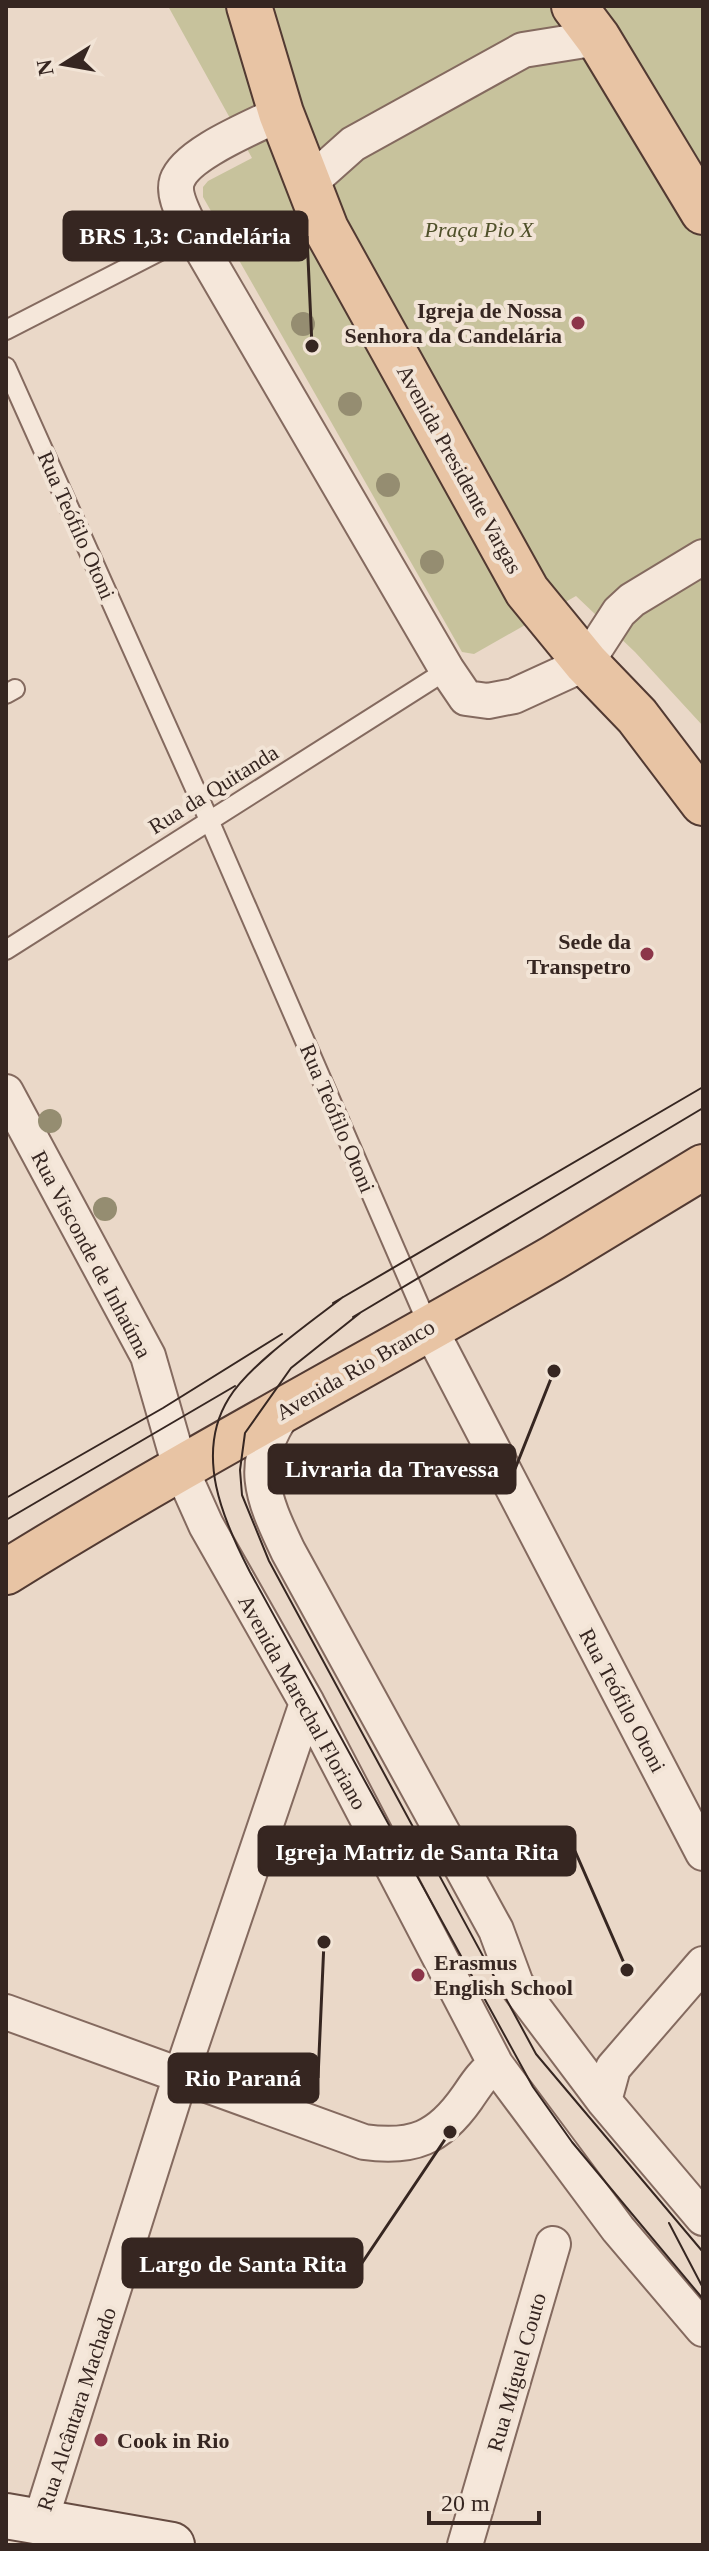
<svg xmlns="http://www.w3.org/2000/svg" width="709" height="2551" font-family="Georgia,serif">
  <rect width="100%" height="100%" fill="#ead8c8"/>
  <!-- green -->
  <path fill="#c7c29c" d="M168 6H700L703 11V726L635 652 576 596 474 654 462 652 203 197V187L208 181 252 158Z"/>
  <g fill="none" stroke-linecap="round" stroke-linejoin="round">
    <defs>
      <path id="lane" d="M6 330 193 234
        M6 367 209 820 429 1327
        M6 694 15 689
        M6 950 447 670"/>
      <path id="street" d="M281 113C256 126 186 153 177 181 172 197 187 219 193 234L447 670 466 698 488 701 514 696 586 663 619 612 632 600 703 557
        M307 185 353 144 523 50 598 38
        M6 1092 148 1356 180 1467 206 1525 307 1703 496 2065 618 2229 703 2329
        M429 1327 703 1853
        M286 1409C247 1463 262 1496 288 1551L496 1930 516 1984 604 2101 703 2218
        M6 2012 364 2142C413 2149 439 2138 467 2098 476 2085 483 2073 496 2065
        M604 2101 613 2068 703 1964
        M40 2522 181 2075 307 1703
        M465 2545 553 2244"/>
      <path id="secondary" d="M6 2516 172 2545"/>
      <path id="primary" d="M249 6 281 113 326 229 527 591 586 663 637 716 703 803
        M574 6 598 38 703 212
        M6 1572C185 1461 371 1363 553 1258 603 1228 653 1197 703 1167"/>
    </defs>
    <!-- lane casing -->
    <use href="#lane" stroke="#846a5f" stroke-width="22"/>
    <!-- street casing -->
    <use href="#street" stroke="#846a5f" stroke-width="38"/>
    <!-- secondary casing -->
    <use href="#secondary" stroke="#664c42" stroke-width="48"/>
    <!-- primary casing -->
    <use href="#primary" stroke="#523a32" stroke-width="48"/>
    <!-- lane -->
    <use href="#lane" stroke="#f5e7da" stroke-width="18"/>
    <!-- street -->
    <use href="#street" stroke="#f5e7da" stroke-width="34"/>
    <!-- secondary -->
    <use href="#secondary" stroke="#f5e7da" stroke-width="44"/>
    <!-- primary -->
    <use href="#primary" stroke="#e8c4a4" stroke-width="44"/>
    <!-- tram -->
    <path stroke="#362621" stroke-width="2" d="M343 1297C311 1322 250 1364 229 1398 194 1454 223 1520 250 1572L533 2087 572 2142 703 2299
      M333 1303 703 1087
      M360 1313 291 1368 245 1433 240 1470 242 1495 269 1561 536 2054 703 2252
      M353 1317 703 1108
      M6 1498 163 1408 282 1334
      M6 1520 235 1386
      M669 2223 702 2286"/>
  </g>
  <!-- trees -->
  <g fill="#958d71">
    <circle cx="303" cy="324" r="12"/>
    <circle cx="350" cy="404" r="12"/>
    <circle cx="388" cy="485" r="12"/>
    <circle cx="432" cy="562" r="12"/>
    <circle cx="50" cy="1121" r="12"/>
    <circle cx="105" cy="1209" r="12"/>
  </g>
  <!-- markers -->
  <g fill="#8c3549" stroke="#f2e4d6" stroke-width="3">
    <circle cx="578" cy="323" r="8"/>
    <circle cx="647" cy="954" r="8"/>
    <circle cx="418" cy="1975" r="8"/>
    <circle cx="101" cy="2440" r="8"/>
  </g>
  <g text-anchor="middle" stroke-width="8" stroke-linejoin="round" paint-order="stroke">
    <!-- park labels -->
    <g font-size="22" font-style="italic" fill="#4f5029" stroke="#f2e4d6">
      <text x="479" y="237">Praça Pio X</text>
    </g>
    <!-- poi labels -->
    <g font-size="22" font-weight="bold" fill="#362621" stroke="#f2e4d6" text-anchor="end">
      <text x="562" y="318">Igreja de Nossa<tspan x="562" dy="25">Senhora da Candelária</tspan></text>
      <text x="631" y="949">Sede da<tspan x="631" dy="25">Transpetro</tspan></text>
      <text x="434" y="1970" text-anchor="start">Erasmus<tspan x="434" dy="25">English School</tspan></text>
      <text x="117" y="2448" text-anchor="start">Cook in Rio</text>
    </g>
    <!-- street labels -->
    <g font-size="22" fill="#362621" stroke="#f2e4d6">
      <text transform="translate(460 469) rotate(61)" y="8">Avenida Presidente Vargas</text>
      <text transform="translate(77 525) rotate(66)" y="8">Rua Teófilo Otoni</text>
      <text transform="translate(213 789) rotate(-32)" y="8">Rua da Quitanda</text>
      <text transform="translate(338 1118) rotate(67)" y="8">Rua Teófilo Otoni</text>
      <text transform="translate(92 1254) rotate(62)" y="8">Rua Visconde de Inhaúma</text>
      <text transform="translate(355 1369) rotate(-30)" y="8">Avenida Rio Branco</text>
      <text transform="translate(623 1700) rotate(62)" y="8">Rua Teófilo Otoni</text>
      <text transform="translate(303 1702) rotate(61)" y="8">Avenida Marechal Floriano</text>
      <text transform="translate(516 2372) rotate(-74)" y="8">Rua Miguel Couto</text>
      <text transform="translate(76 2409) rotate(-72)" y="8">Rua Alcântara Machado</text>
    </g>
  </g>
  <!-- callouts -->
  <path fill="none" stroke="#362621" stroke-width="3" d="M312 346L307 236M554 1371L515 1469M627 1970L575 1851M324 1942L318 2078M450 2132L362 2263"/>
  <g fill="#362621" stroke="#f2e4d6" stroke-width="3">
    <circle cx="312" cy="346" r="8"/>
    <circle cx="554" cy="1371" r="8"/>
    <circle cx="627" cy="1970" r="8"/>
    <circle cx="324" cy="1942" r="8"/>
    <circle cx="450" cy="2132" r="8"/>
  </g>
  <g fill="#362621" stroke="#362621" stroke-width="3">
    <rect x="64" y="212" width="243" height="48" rx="8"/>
    <rect x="269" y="1445" width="246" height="48" rx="8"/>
    <rect x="259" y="1827" width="316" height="48" rx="8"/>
    <rect x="169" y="2054" width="149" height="48" rx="8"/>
    <rect x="123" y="2239" width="239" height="48" rx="8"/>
  </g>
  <g font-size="24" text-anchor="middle" font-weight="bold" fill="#fff">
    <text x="185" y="244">BRS 1,3: Candelária</text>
    <text x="392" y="1477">Livraria da Travessa</text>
    <text x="417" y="1860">Igreja Matriz de Santa Rita</text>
    <text x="243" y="2086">Rio Paraná</text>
    <text x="243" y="2272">Largo de Santa Rita</text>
  </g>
  <!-- border -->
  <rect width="709" height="2551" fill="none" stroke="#362621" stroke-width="16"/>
  <!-- north arrow -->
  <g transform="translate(64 64) rotate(259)" stroke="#f2e4d6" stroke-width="6" paint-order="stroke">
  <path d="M0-6L14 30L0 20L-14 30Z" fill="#362621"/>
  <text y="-12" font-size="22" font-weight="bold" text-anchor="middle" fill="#362621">N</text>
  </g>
  <!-- scale -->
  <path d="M429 2511v12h110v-12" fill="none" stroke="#362621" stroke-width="4"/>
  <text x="441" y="2511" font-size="24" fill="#362621" stroke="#f2e4d6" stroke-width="6" paint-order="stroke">20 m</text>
</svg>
